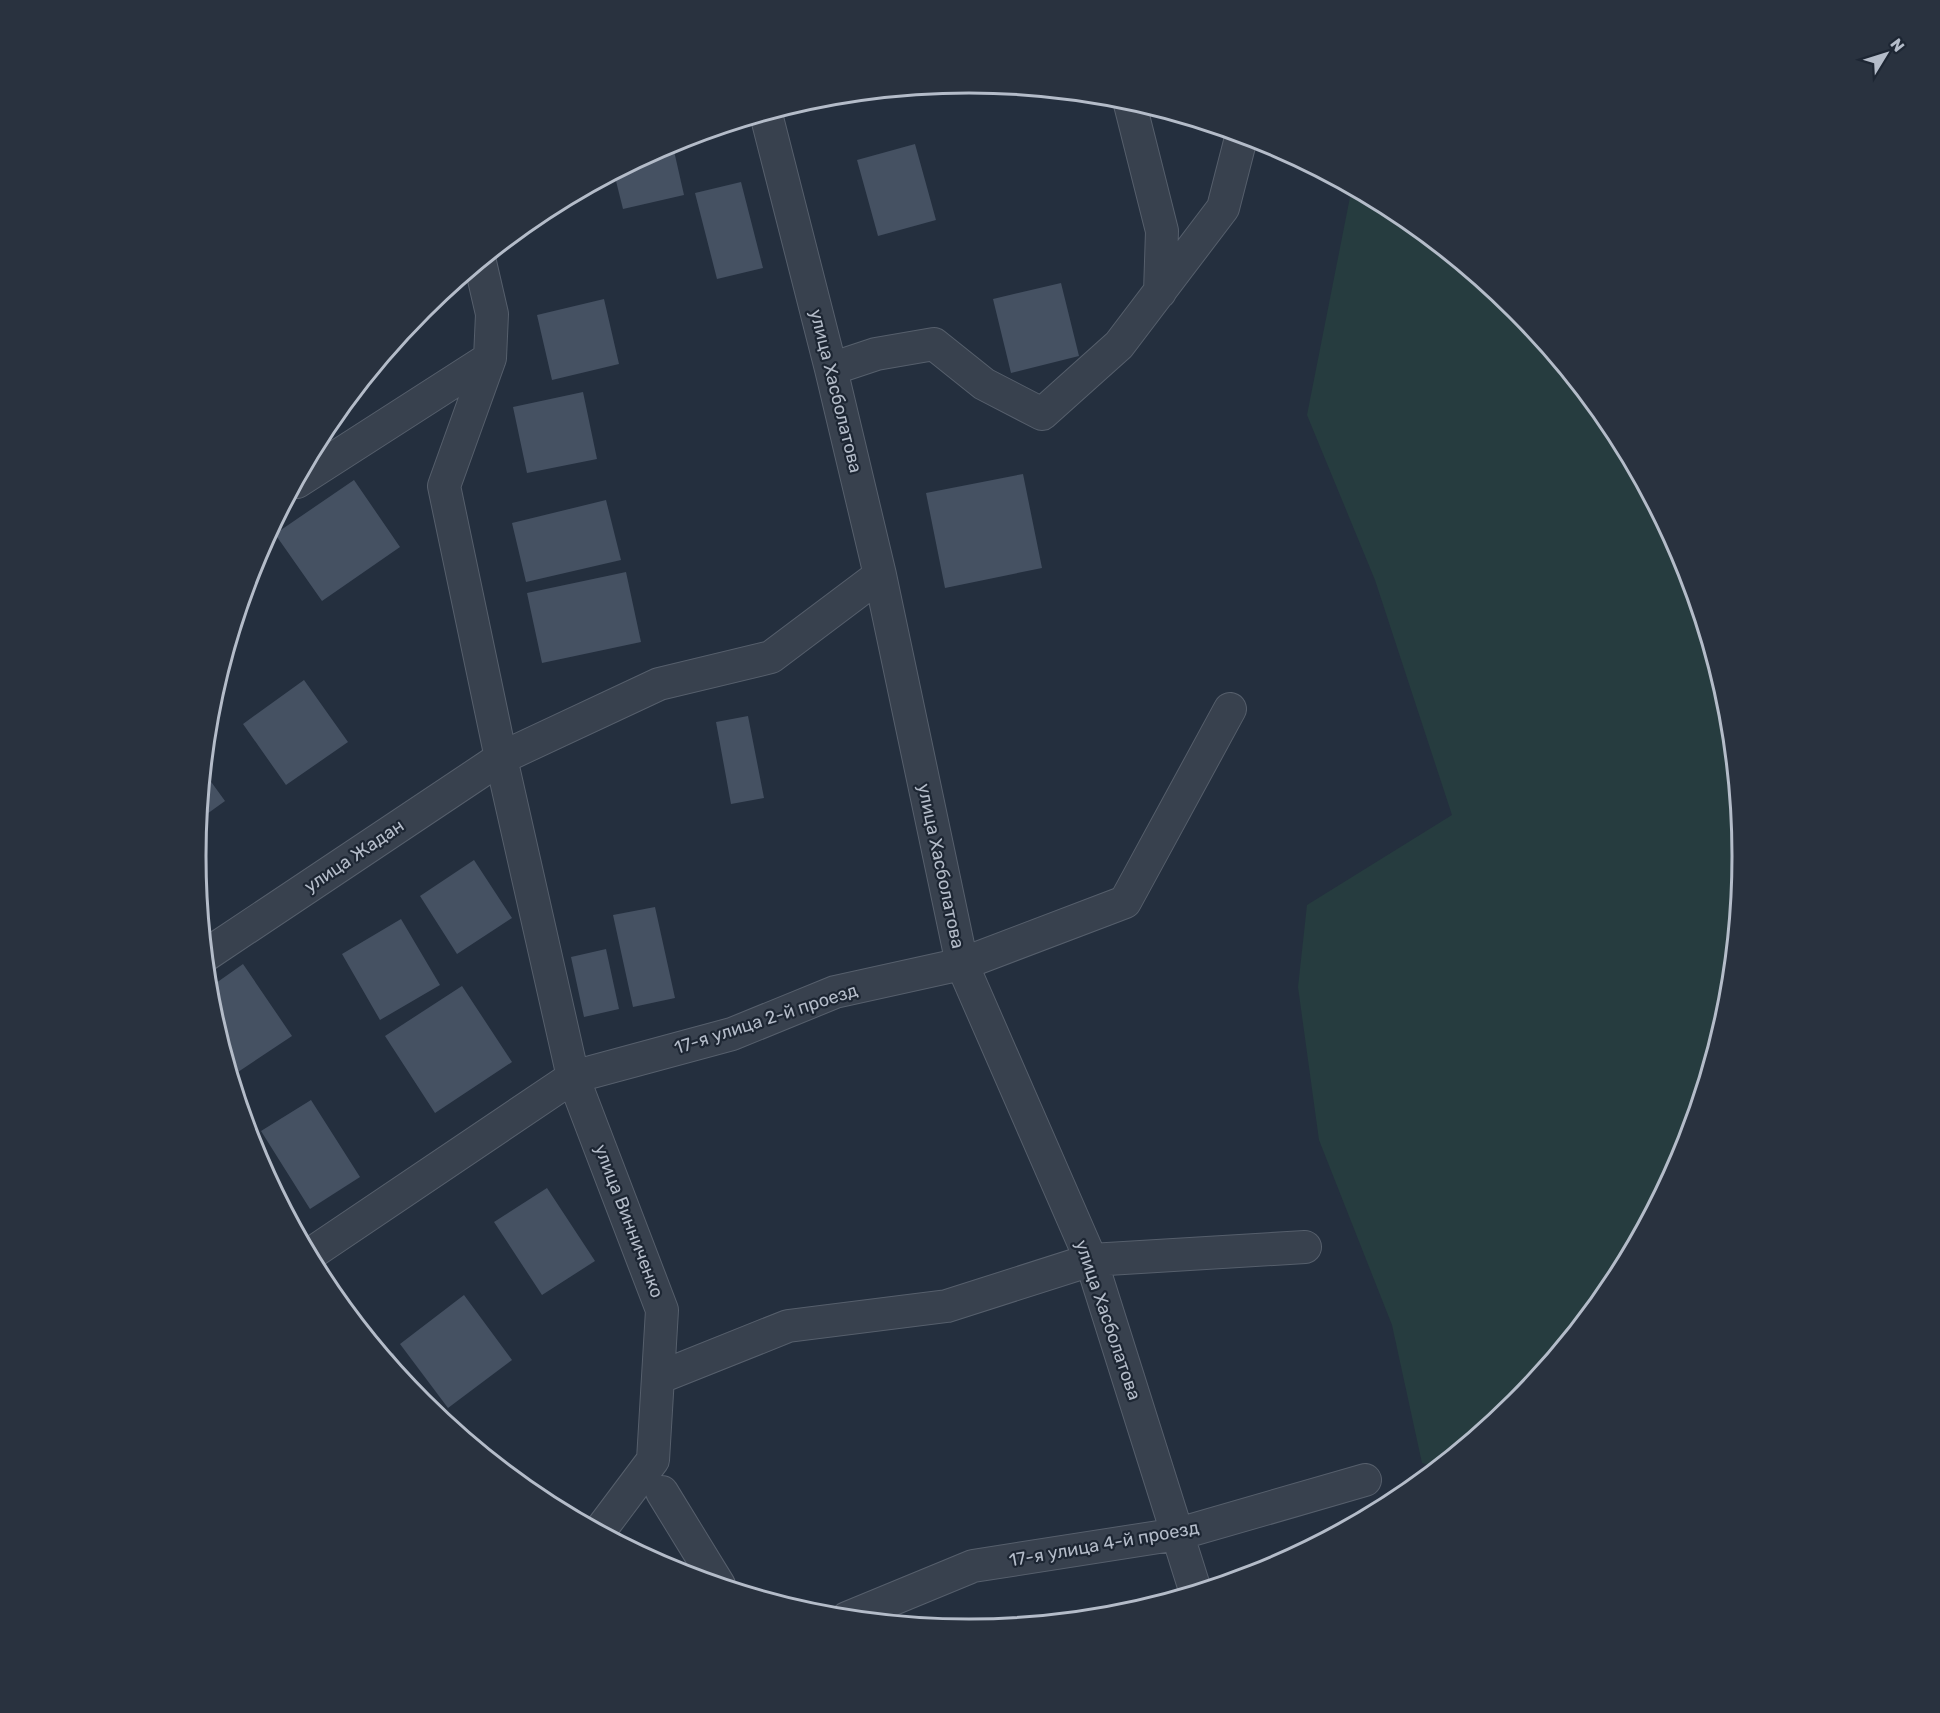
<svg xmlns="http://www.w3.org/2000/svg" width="1940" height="1713" font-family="Rubik,sans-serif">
  <rect width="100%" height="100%" fill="#242f3e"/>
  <!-- green -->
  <path fill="#263c3f" d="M1352 187 1400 213 1518 309 1614 427 1685 561 1729 706 1744 857 1729 1008 1685 1153 1613 1287 1517 1404 1439 1468 1422 1463 1392 1325 1319 1140 1298 987 1307 905 1452 815 1375 580 1307 415Z"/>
  <!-- building -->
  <path fill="#455162" d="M672 142 684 195 623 209 614 173Z
    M915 144 936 220 878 236 857 160Z
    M741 182 763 268 717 279 695 193Z
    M1061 283 1079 356 1011 373 993 299Z
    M449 287 451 293 438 296 447 289Z
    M604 299 619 364 552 380 537 315Z
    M583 392 597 459 527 473 513 407Z
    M1023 474 1042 568 945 588 926 493Z
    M354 480 400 547 322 601 275 534Z
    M606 500 621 560 526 582 512 523Z
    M626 572 641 642 542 663 527 593Z
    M304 680 348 742 286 785 243 724Z
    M748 716 764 798 731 804 716 722Z
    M204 772 225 801 200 819Z
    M474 860 512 918 457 954 420 896Z
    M655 907 675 998 633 1007 613 915Z
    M401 919 440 985 380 1020 342 954Z
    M606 949 619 1009 584 1017 571 957Z
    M243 964 292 1036 232 1076 211 1007 209 988Z
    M462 986 512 1062 435 1113 385 1036Z
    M311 1100 360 1177 310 1209 261 1131Z
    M547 1188 595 1261 542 1295 494 1222Z
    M464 1295 512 1360 448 1408 400 1344Z
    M393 1353 431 1410 422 1404 385 1358Z"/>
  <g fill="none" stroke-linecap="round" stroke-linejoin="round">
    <defs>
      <path id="street" d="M1129 100 1162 231 1160 292
        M766 114 831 369 880 575 962 964 1091 1260 1196 1593
        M480 262 492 314 490 358 444 486 501 758 573 1077 662 1310 653 1460 599 1532
        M831 369 876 354 934 344 984 384 1042 414 1119 345 1223 208 1242 134
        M297 482 490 358
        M206 955 501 758 659 684 771 657 880 575
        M309 1255 573 1077 732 1034 835 992 962 964 1125 902 1230 709
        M658 1378 788 1326 947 1306 1091 1260 1305 1247
        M662 1492 719 1585
        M847 1618 973 1566 1178 1534 1365 1480"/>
    </defs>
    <!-- street casing -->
    <use href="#street" stroke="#565f6c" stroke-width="34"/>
    <!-- street -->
    <use href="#street" stroke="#38414e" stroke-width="32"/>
  </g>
  <g text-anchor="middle" stroke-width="4.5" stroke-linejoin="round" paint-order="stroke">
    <!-- street labels -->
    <g font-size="18" fill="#b4bcc9" stroke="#1d2633">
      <text transform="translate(836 391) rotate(76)" y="6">улица Хасболатова</text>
      <text transform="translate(354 856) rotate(-34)" y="6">улица Жадан</text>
      <text transform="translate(941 866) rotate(78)" y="6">улица Хасболатова</text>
      <text transform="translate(766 1019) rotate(-18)" y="6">17-я улица 2-й проезд</text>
      <text transform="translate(629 1221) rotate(69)" y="6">улица Винниченко</text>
      <text transform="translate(1108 1320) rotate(71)" y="6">улица Хасболатова</text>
      <text transform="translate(1104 1544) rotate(-10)" y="6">17-я улица 4-й проезд</text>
    </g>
  </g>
  <!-- crop -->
  <path d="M0 0H1940V1713H0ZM206 856a763 763 0 1 1 1526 0a763 763 0 1 1-1526 0Z" fill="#29323f" fill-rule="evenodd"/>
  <path fill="none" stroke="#b4bcc9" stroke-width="3" d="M206 856a763 763 0 1 1 1526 0a763 763 0 1 1-1526 0Z"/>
  <!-- north arrow -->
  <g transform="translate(1886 54) rotate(52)" stroke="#1d2633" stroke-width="4.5" paint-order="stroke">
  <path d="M0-4.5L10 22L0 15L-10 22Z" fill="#b4bcc9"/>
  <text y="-9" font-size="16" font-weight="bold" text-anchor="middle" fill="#b4bcc9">N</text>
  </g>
</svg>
